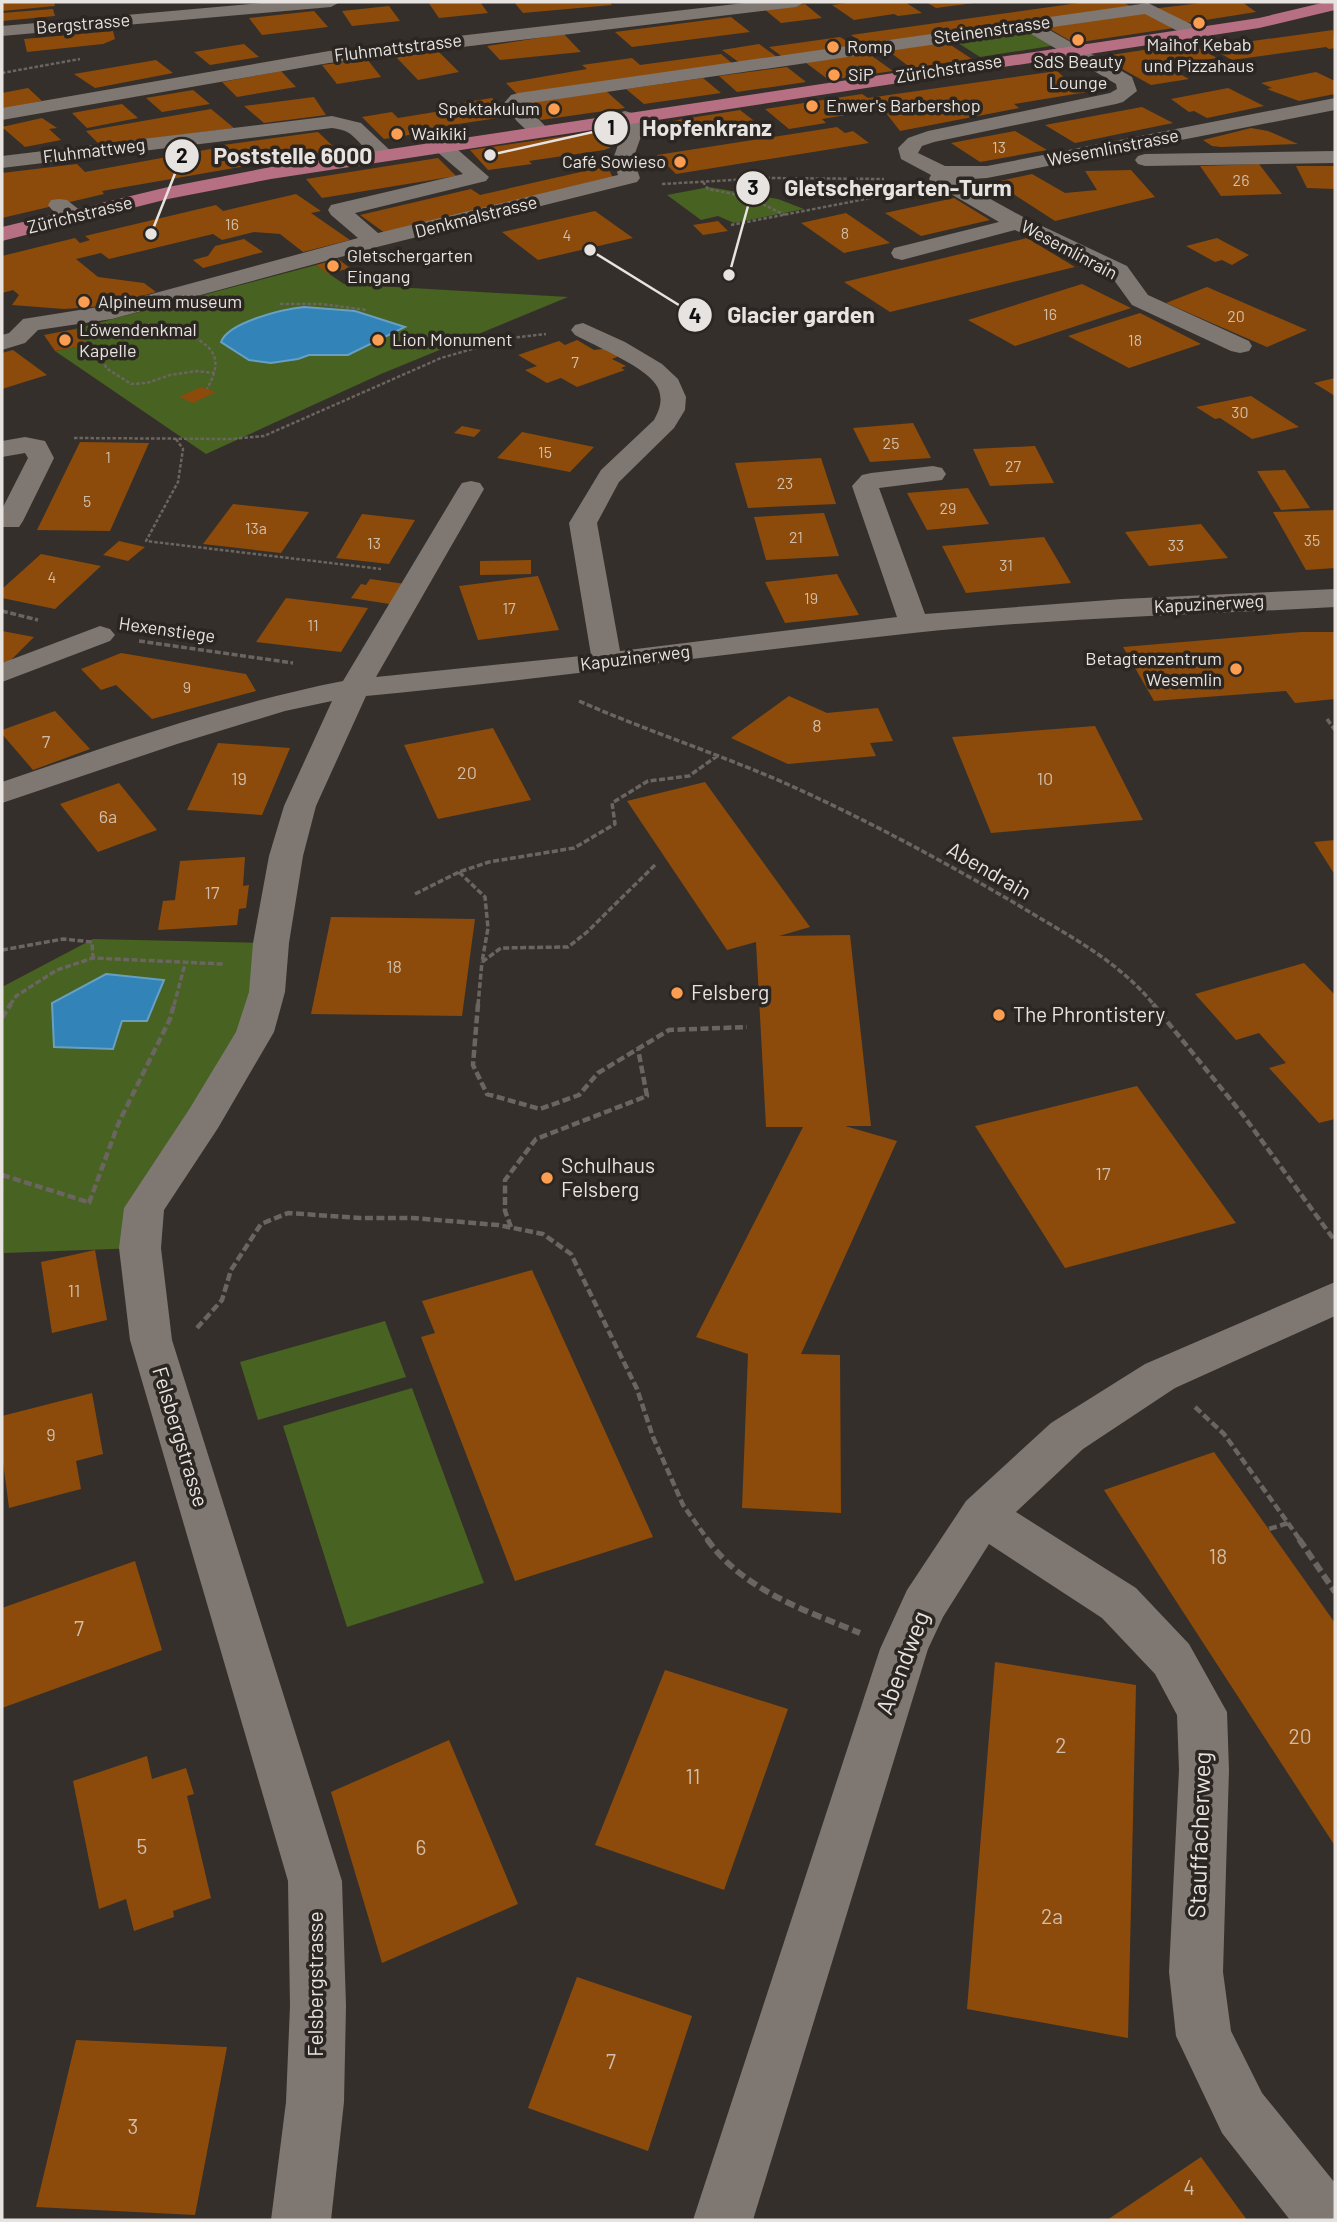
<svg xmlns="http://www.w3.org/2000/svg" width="1337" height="2222" font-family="Barlow,sans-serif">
  <rect width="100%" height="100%" fill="#352f2b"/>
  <!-- green -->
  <path fill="#476221" d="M1031 30 1057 45 980 57 955 41Z
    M709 187 778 199 804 209 734 223 718 216 701 220 667 195Z
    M316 265 344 284 568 297 381 374 206 454 55 351 86 345 75 329Z
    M93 939 271 943V964L140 1248 4 1253 2 987Z
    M385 1321 406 1377 258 1420 240 1362Z
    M412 1388 484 1583 347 1627 283 1426Z"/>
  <!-- water -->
  <path fill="#3183b8" stroke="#68a0c4" stroke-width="2" d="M304 307 355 311 405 327 348 355H309L298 359 271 363 249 360 221 342C228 322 284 309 304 307Z
    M106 974 164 980 147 1021H122L113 1049 54 1047 52 1003Z"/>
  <!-- building -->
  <path fill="#8c4b0a" d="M2 2H54L55 6 2 11Z
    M428 2H480L488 13 439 18Z
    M514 2H609L612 5 523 13Z
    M856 2H905L922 13 898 16 894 14 854 20 832 5Z
    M926 2H974V3L936 8Z
    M1086 2H1123L1132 7 866 45 851 35Z
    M1210 2H1242L1256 12 1180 24 1151 9Z
    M805 4 822 18 781 23 764 9Z
    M389 6 400 21 352 26 342 11Z
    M53 9 55 16 2 21V13Z
    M314 11 328 27 262 35 249 18Z
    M1142 11 1174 28 1074 43 1043 25Z
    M731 17 750 32 632 47 615 32Z
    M1333 30 1335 48 1329 49 1326 47 1232 60 1209 47Z
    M113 31 115 39 103 44 27 52 24 39Z
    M564 34 581 52 500 60 487 46Z
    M840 37 855 46 783 57 769 47Z
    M946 42 972 59 911 68 887 50Z
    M1189 43 1217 58 1165 66 1189 79 1151 85 1108 61 1111 55Z
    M244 44 259 57 210 65 194 52Z
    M759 44 777 57 740 63 722 50Z
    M865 51 893 71 829 80 802 60Z
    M439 52 459 72 418 80 396 57Z
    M721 54 733 64 517 94 506 83 587 69 582 65 632 58 640 65Z
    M367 59 381 77 337 84 322 65Z
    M156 60 173 73 95 88 74 74Z
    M1225 61 1233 66 1198 72 1188 67Z
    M787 67 806 82 737 92 719 76Z
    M281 71 296 87 237 97 222 82Z
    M1057 71 1067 80 1076 78 1086 84 1076 86 1087 92 1014 104 1019 108 900 131 883 109 822 119 826 123 789 129 765 109 862 94 868 98Z
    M1316 72 1335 81V94L1299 101 1267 89 1272 88 1261 83Z
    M703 78 721 93 644 104 626 89Z
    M28 88 42 101 2 109V93Z
    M1228 88 1264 106 1207 118 1194 111 1189 112 1171 99Z
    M193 90 210 104 162 112 146 98Z
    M606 91 625 108 541 120 523 103Z
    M314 97 326 115 264 123 244 106Z
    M492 98 502 108 490 110 498 118 412 131 415 134 384 139 362 117 392 112 398 118 447 110 442 106Z
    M122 104 138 118 87 128 72 113Z
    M1142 107 1173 123 1075 143 1045 125Z
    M211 109 234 128 100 145 86 131Z
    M740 110 762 127 695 138 683 136 665 122Z
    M42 118 57 128 49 129 61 140 25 147 2 127Z
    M837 127 845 133 853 131 869 143 676 174 657 155Z
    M1251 128 1268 131 1298 144 1221 147 1212 146 1203 140Z
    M608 130 614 131 610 148 604 150 529 161 532 164 488 170 470 150Z
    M1015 131 1047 150 980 162 951 143Z
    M318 132 337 150 102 191 104 194 2 218V173L77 164 85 172 216 148V146Z
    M438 158 456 176 322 198 306 179Z
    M1259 164 1282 194 1221 196 1200 166Z
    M607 166 613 178 385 233 360 215 471 189 480 195Z
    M1296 166H1335V189L1307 188Z
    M1131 170 1155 197 1055 221 995 182 1032 174 1065 193 1097 190 1085 171Z
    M296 194 321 211 311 213 350 240 303 252 280 234 254 232 222 240 213 234 109 259 101 253 76 259 98 277 144 283 156 292 105 306 64 309 12 305 19 295 13 290 2 293V256L75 238 80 243 87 241 90 240 85 236 216 205 223 211Z
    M954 198 990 220 921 236 885 213Z
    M595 211 633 238 538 260 502 232Z
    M846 213 890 243 844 253 801 223Z
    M718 221 728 231 703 235 693 225Z
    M1027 238 1075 267 890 312 844 282Z
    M1217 238 1249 255 1232 265 1222 260 1215 262 1186 246Z
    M244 239 263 252 203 268 193 260 208 256 215 246Z
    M338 259 350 268 328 274 316 265Z
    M1082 284 1131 308 1015 346 968 320Z
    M1207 287 1307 330 1267 347 1166 303Z
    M1140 313 1201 344 1129 368 1068 336Z
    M75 329 87 345 55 351 44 335Z
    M577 340 594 350 610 348 618 352 617 357 612 359 626 366 621 368 625 370 577 387 561 378 547 383 525 370 537 366 518 355 559 341 565 345Z
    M13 350 47 375 2 389V353Z
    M1335 378V396L1314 383Z
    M201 387 216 392 193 403 179 397Z
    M1251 396 1299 427 1252 439 1220 418 1215 419 1196 407Z
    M913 423 931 458 870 462 853 428Z
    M462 426 481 430 474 437 454 433Z
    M522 432 594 447 570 472 497 458Z
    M80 442 149 443 110 531 37 530Z
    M1035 446 1054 483 990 486 973 449Z
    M821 458 836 504 748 508 735 463Z
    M1285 470 1310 508 1281 510 1257 471Z
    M968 488 989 524 927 530 907 493Z
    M233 504 309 512 281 553 203 544Z
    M1335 510V568L1306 570 1273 512Z
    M824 513 839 556 766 560 754 517Z
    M362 514 415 520 389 564 336 558Z
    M1201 524 1228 558 1149 566 1125 532Z
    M1044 537 1071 583 966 593 942 546Z
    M119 541 145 547 128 561 103 555Z
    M41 554 101 566 55 609 2 598V589Z
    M531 560V574L480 575V561Z
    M837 574 859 615 785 623 765 582Z
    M538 576 559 630 478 640 459 586Z
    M370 579 405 584 396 605 351 598 361 584 366 585Z
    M286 598 368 608 341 652 256 642Z
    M2 631 34 637 2 669Z
    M1301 632H1335V699L1295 703 1286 691 1154 701 1123 647Z
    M121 653 246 674 256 691 152 719 116 685 101 690 81 669Z
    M789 696 827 713 878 708 893 741 870 743 876 756 788 764 731 738Z
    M55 711 90 749 33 770 2 734V730Z
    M1095 726 1143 820 991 833 952 737Z
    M493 728 531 800 438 819 404 745Z
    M218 743 290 748 262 815 187 810Z
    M705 782 810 927 779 936 850 935 871 1126H845L897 1141 801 1354 840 1355 841 1513 742 1508 748 1354 696 1337 803 1127H766L756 942 727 950 627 801Z
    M119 783 157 830 98 852 60 804Z
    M1335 840V875L1314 842Z
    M245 857 243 886 249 885 246 908 239 909 237 925 158 930 163 901 175 900 180 861Z
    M331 917 475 919 462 1016 311 1014Z
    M1304 963 1335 995V1119L1319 1123 1269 1068 1286 1063 1259 1033 1236 1040 1195 994Z
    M1137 1086 1236 1223 1065 1268 975 1126Z
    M95 1250 107 1320 52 1333 41 1262Z
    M532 1270 653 1537 515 1581 421 1337 435 1333 422 1301Z
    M92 1393 103 1454 76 1461 81 1489 9 1508 2 1454V1416Z
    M1214 1452 1335 1623V1846L1104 1490Z
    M135 1561 162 1650 2 1708V1608Z
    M995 1662 1136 1685 1128 2038 967 2009Z
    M665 1670 788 1709 724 1890 595 1845Z
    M449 1740 518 1904 382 1963 331 1792Z
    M147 1756 152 1779 186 1768 194 1794 187 1796 211 1898 173 1911 174 1917 134 1931 126 1899 99 1909 73 1781Z
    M577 1977 692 2016 648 2151 528 2108Z
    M76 2040 227 2047 195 2215 36 2207Z
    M1201 2157 1247 2220H1107Z"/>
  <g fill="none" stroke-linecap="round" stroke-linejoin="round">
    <!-- path-far3 -->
    <path stroke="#6b6561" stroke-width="2.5" stroke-dasharray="3.5 2" stroke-linecap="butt" d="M2 73 80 59
      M703 182 708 189 748 197 785 215
      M662 184 768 178 884 179
      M731 225 902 192
      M280 304H321L367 310
      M180 330C211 345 226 355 207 389
      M104 349 102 352 106 368 131 384 147 383 170 375 197 371 215 373
      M74 438 231 439 264 436 441 358 511 338 546 334
      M176 439 183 449 178 482 146 541 381 569"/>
    <!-- path-far2 -->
    <path stroke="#6b6561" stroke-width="3.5" stroke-dasharray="6 2.5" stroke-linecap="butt" d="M2 611 38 620
      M139 641 293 663
      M579 701C647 731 719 754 787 784 867 820 943 861 1018 905 1067 935 1118 960 1154 1005
      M1327 719 1335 730
      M459 872 485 897 488 928 482 962 501 948 568 947 587 932 655 865
      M415 894 459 872 489 862 574 848 615 824 612 803 648 781 689 776 717 756
      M2 950 63 939 92 942 93 958
      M10 1005 16 996 57 970 93 958 224 964
      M174 1005 185 964
      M478 1005 482 962"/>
    <!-- path-far1 -->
    <path stroke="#6b6561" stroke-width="4.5" stroke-dasharray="8 3.5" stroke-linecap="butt" d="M478 1004 473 1065 487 1094 540 1109 579 1095 598 1073 669 1030 747 1027
      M1153 1004 1243 1115 1335 1241
      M2 1018 11 1004
      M2 1175 91 1203
      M89 1203 119 1122 170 1019 174 1004
      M511 1227 505 1211V1180L536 1139 647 1096 638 1049
      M197 1328 222 1300 231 1270 261 1224 288 1213 360 1218H413L498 1225 543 1234 571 1254 637 1389 653 1437 683 1505 708 1540
      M1195 1407 1224 1434 1288 1523 1269 1529
      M1288 1523 1300 1540"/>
    <!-- path -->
    <path stroke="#6b6561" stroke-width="6" stroke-dasharray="10 4.5" stroke-linecap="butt" d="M707 1539C743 1590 804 1610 860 1633
      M1299 1539 1335 1592"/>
    <!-- minor -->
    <path fill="#7e7772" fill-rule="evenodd" d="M274 2H340L331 7 2 36V26Z
      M753 2H805L796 7 329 63 2 120V108L329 51Z
      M1148 3 1199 28 1202 32 1199 36H1187L1145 14 1046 28 1132 77 1137 91 1123 102 1116 104 934 142 922 146 918 153 945 166H987L1335 98V110L987 178 956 180 1025 218 1127 266 1148 295 1249 341 1252 346 1249 351 1240 353 1231 351 1132 305 1111 276 1015 230 902 260 894 258 891 253 894 248 999 222 932 183 929 179 931 175 901 159 898 148 908 138 928 131 1110 93 1117 89 1116 84 1026 31 524 104 550 131 547 135C530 140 513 117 503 104L511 95 518 93Z
      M625 111 632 113 644 128 633 159 640 178 637 182 381 246 112 319 38 330 25 343 2 350V335L9 333 23 319 111 305 358 238 331 215 328 210 331 205 463 174 435 150 432 146 435 142H449L489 177 486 181 355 213 378 233 618 175 613 159 624 128 615 117 618 113Z
      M332 116 361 123 395 155 392 159C373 164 363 143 349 133 344 130 338 129 332 128L2 168V156Z
      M1335 151V163L1145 166 1138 164 1135 160 1138 156 1145 154Z
      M59 199 67 200 87 216 84 221C70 224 56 216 48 205L51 200Z
      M583 323 625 342 662 364 678 379 686 397 685 410 674 428 619 482 597 523 620 651 897 617 852 486 862 475 871 473 933 466 942 468 946 474 942 480 879 488 925 614 1122 599 1335 589V607C1194 615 1053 618 913 633 730 653 549 679 366 696L316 806 303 856 289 943 285 992 274 1032 218 1128 164 1210 161 1248 172 1340 342 1881 346 2006 344 2102 331 2220H271L286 2102 290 2006 288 1881 130 1340 119 1248 124 1208 190 1108 236 1032 249 992 253 943 269 856 284 806 332 701 285 711 177 744 2 803V782C114 744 226 704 343 681L458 489 462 483 471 481 480 483 484 489 376 677 591 655 569 523 601 470 654 420C660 409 663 400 658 388 649 368 595 346 575 335L571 330 575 325Z
      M25 437 45 441 54 458 23 521 19 527H2V509L28 458 25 453 2 457V441Z
      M100 626 110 629 115 635 110 641 2 682V663Z
      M1335 1282V1316L1175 1388 1083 1449 1016 1512 1136 1588 1189 1644 1227 1712 1229 1770 1223 1972 1231 2031 1262 2093 1335 2183V2220H1290L1222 2133 1176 2036 1169 1972 1179 1770 1177 1715 1155 1674 1102 1618 989 1544 943 1617 928 1649 753 2220H693L880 1649 907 1590 966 1501 1051 1423 1145 1364Z"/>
    <!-- major -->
    <path fill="#b76f83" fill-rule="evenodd" d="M1326 2H1335V10L1259 28 271 179 168 199 2 241V227L168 187 271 167 1259 18Z"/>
  </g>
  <!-- markers -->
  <g fill="#fb9e52" stroke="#2b2621" stroke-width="2.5">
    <circle cx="1199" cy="23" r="7"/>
    <circle cx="1078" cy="40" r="7"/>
    <circle cx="833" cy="47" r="7"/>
    <circle cx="834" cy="75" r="7"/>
    <circle cx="812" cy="106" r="7"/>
    <circle cx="554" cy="109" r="7"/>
    <circle cx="397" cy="134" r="7"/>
    <circle cx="680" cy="162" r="7"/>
    <circle cx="333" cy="266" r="7"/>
    <circle cx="84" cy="302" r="7"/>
    <circle cx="65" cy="340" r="7"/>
    <circle cx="378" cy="340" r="7"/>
    <circle cx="1236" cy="669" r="7"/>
    <circle cx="677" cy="993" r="7"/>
    <circle cx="999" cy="1015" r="7"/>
    <circle cx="547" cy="1178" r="7"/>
  </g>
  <g text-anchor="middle" stroke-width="7" stroke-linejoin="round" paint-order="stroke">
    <!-- far-number labels -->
    <g font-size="16" fill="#d0bdaa">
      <text x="999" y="153">13</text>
      <text x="1241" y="186">26</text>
      <text x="232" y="230">16</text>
      <text x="845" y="239">8</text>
      <text x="567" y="241">4</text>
      <text x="1050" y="320">16</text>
      <text x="1236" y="322">20</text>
      <text x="1135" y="346">18</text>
      <text x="575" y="368">7</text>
      <text x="1240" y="418">30</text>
      <text x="891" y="449">25</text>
      <text x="545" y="458">15</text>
      <text x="108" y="463">1</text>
      <text x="1013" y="472">27</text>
      <text x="785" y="489">23</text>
      <text x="87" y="507">5</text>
      <text x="948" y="514">29</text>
      <text x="256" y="534">13a</text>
      <text x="796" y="543">21</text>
      <text x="1312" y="546">35</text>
      <text x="374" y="549">13</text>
      <text x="1176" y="551">33</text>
      <text x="1006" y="571">31</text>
      <text x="52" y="583">4</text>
      <text x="811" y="604">19</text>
      <text x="509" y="614">17</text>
      <text x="313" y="631">11</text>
      <text x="187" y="693">9</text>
    </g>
    <!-- far-street labels -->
    <g font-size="18" fill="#e7e3e0" stroke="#2b2621">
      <text transform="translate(83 24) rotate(-5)" y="6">Bergstrasse</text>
      <text transform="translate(992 30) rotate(-8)" y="6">Steinenstrasse</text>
      <text transform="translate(398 48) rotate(-7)" y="6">Fluhmattstrasse</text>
      <text transform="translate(949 69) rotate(-9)" y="6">Zürichstrasse</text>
      <text transform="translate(1113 148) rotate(-11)" y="6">Wesemlinstrasse</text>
      <text transform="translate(94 151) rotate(-7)" y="6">Fluhmattweg</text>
      <text transform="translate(80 215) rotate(-14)" y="6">Zürichstrasse</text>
      <text transform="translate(476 217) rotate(-14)" y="6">Denkmalstrasse</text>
      <text transform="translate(1069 250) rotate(28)" y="6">Wesemlinrain</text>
      <text transform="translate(1209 604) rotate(-3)" y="6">Kapuzinerweg</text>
      <text transform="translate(167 630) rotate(8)" y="6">Hexenstiege</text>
      <text transform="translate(635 658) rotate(-7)" y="6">Kapuzinerweg</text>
    </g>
    <!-- far-poi labels -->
    <g font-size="18" fill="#e7e3e0" stroke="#2b2621" text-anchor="start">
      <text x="1199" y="51" text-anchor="middle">Maihof Kebab<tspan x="1199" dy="21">und Pizzahaus</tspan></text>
      <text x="847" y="53">Romp</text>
      <text x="1078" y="68" text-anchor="middle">SdS Beauty<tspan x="1078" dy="21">Lounge</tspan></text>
      <text x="848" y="81">SiP</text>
      <text x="826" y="112">Enwer's Barbershop</text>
      <text x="540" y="115" text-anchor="end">Spektakulum</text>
      <text x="411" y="140">Waikiki</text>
      <text x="666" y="168" text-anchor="end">Café Sowieso</text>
      <text x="347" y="262">Gletschergarten<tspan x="347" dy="21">Eingang</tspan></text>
      <text x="98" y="308">Alpineum museum</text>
      <text x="79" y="336">Löwendenkmal<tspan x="79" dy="21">Kapelle</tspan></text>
      <text x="392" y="346">Lion Monument</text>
      <text x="1222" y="665" text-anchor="end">Betagtenzentrum<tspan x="1222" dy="21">Wesemlin</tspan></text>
    </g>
    <!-- number labels -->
    <g font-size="18" fill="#d0bdaa">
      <text x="817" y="732">8</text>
      <text x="46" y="748">7</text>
      <text x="467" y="779">20</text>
      <text x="239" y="785">19</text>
      <text x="1045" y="785">10</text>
      <text x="108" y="823">6a</text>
      <text x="212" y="899">17</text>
      <text x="394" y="973">18</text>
      <text x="1103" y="1180">17</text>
      <text x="74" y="1297">11</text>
      <text x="51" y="1441">9</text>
    </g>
    <!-- street labels -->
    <g font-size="21" fill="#e7e3e0" stroke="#2b2621">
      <text transform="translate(989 871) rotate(30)" y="7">Abendrain</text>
      <text transform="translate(180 1437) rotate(73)" y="7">Felsbergstrasse</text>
      <text transform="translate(316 1984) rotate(-90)" y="7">Felsbergstrasse</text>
    </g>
    <!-- poi labels -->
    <g font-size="21" fill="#e7e3e0" stroke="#2b2621" text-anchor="start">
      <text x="691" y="1000">Felsberg</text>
      <text x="1013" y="1022">The Phrontistery</text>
      <text x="561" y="1173">Schulhaus<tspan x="561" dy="24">Felsberg</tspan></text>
    </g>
    <!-- near-number labels -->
    <g font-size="21" fill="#d0bdaa">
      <text x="1218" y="1564">18</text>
      <text x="79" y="1636">7</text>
      <text x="1300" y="1744">20</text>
      <text x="1061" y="1753">2</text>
      <text x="693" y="1784">11</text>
      <text x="142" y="1854">5</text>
      <text x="421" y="1855">6</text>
      <text x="1052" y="1924">2a</text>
      <text x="611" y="2069">7</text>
      <text x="133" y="2134">3</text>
      <text x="1189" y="2195">4</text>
    </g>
    <!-- near-street labels -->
    <g font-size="24" fill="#e7e3e0" stroke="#2b2621">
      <text transform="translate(903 1663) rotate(-69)" y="8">Abendweg</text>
      <text transform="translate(1200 1835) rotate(-88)" y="8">Stauffacherweg</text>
    </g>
  </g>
  <!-- callouts -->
  <path fill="none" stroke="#e7e3e0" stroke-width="2.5" d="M490 155L611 128M151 234L182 156M729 275L753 188M590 250L695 315"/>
  <g fill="#e7e3e0" stroke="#2b2621" stroke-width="2.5">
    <circle cx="490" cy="155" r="7"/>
    <circle cx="151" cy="234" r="7"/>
    <circle cx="729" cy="275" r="7"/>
    <circle cx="590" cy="250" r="7"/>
    <circle cx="611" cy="128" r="18"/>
    <circle cx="182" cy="156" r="18"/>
    <circle cx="753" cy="188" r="18"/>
    <circle cx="695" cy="315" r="18"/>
  </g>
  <g font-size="21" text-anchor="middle" font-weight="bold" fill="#111">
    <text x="611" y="135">1</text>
    <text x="182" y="163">2</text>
    <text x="753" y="195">3</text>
    <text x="695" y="323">4</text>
  </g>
  <g font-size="23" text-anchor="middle" font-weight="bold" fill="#e7e3e0" stroke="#2b2621" stroke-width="7" stroke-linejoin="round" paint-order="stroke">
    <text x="707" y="136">Hopfenkranz</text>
    <text x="293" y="164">Poststelle 6000</text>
    <text x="898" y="196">Gletschergarten-Turm</text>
    <text x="801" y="323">Glacier garden</text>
  </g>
  <!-- border -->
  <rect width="1337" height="2222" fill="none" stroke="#e7e3e0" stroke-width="7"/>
</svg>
